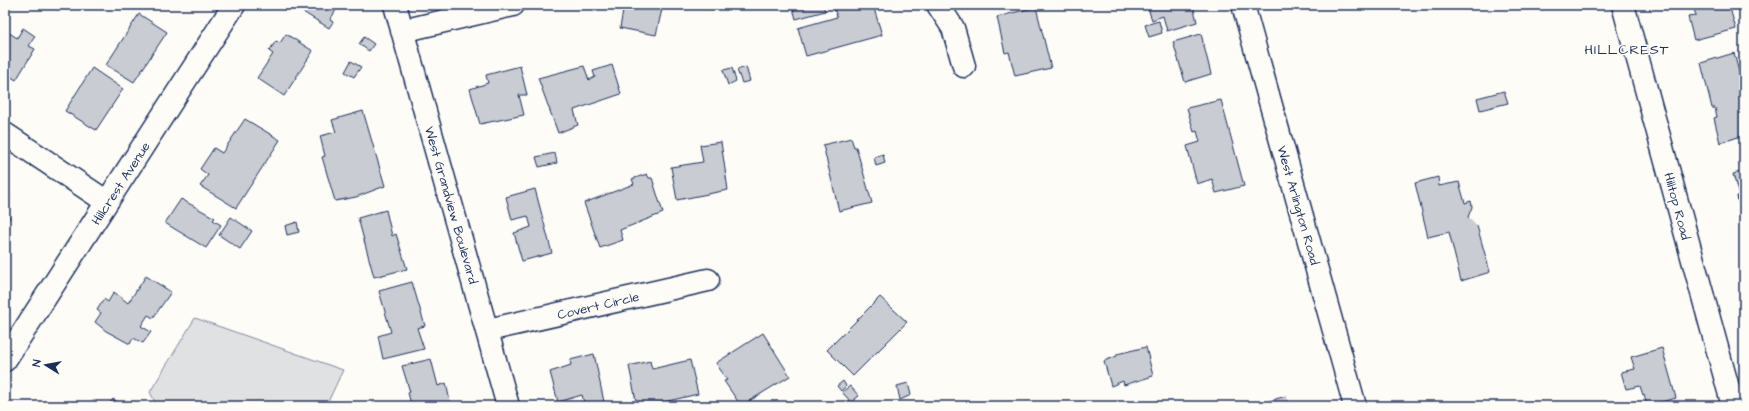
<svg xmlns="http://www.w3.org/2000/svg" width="1749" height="411" font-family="'Architects Daughter',sans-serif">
  <rect width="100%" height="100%" fill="#fdfcf7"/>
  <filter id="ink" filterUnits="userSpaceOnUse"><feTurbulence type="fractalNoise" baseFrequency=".025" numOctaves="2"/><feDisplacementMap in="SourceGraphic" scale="8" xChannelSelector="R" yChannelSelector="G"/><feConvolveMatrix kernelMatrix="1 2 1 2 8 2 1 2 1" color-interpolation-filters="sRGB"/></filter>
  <g filter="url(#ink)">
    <!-- green -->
    <path fill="#e0e1e3" stroke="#7e88a0" d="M195 318 343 370 326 406H157L150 392Z"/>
    <!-- building -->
    <path fill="#c9ccd3" stroke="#1b2f5e" d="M301 5H339L330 20 333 22 329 28 298 9Z
      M624 5H677L676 8 663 5 656 35 620 28Z
      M792 5H823L825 11 796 19Z
      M833 5H873L882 35 806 56 798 28 837 17Z
      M1147 5H1193L1197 22 1167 31 1163 16 1152 20Z
      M1693 5H1729L1736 29 1694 40 1688 17 1696 16Z
      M1036 7 1051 68 1015 76 1009 52 1005 53 997 17Z
      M139 14 167 32 134 82 106 65Z
      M1159 21 1162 33 1149 37 1145 25Z
      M23 28 35 36 29 46 35 49 16 80 5 73V30L17 38Z
      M286 34 313 51 284 96 257 78 273 54 269 51 276 41 280 43Z
      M1201 34 1211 74 1185 82 1173 42Z
      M364 37 374 44 369 51 359 44Z
      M1734 53 1744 91V135L1720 143 1714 118 1717 117 1715 108H1712L1701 63Z
      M351 61 361 67 354 77 345 72Z
      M612 65 621 94 574 110 578 125 558 133 538 78 584 66 589 80 595 77 593 71Z
      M520 66 527 95H519L524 115 480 124 470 89 488 83 486 75Z
      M746 67 750 81 742 83 737 70Z
      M92 68 123 89 96 130 65 111Z
      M732 68 736 81 728 85 723 70Z
      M1504 91 1508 103 1480 110 1477 98Z
      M1221 100 1244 186 1216 193 1212 179 1197 184 1187 146 1200 142 1197 131 1194 132 1187 108Z
      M363 111 385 186 356 197 335 201 322 157 325 156 320 136 336 132 332 120Z
      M245 119 280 140 236 208 200 186 208 175 200 169 214 148 222 153Z
      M851 138 854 147H856L872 203 839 211 823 145Z
      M721 142 728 190 677 200 671 167 703 162 700 145Z
      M555 153 557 163 539 167 536 157Z
      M883 154 885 163 876 166 874 157Z
      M1744 171V215L1740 201 1738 202 1737 196H1739L1733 174Z
      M647 174 649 178H652L663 213 620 230 623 240 600 248 584 203 634 184 632 179Z
      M1438 177 1439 186 1459 182 1465 203 1471 201 1472 207 1468 217 1477 226 1490 272 1461 281 1449 232 1428 237 1415 183Z
      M535 189 552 253 522 261 514 233 531 227 528 216 512 220 506 197Z
      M5 193 10 197 6 205 5 204Z
      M181 199 215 218 213 220 221 225 206 248 165 223Z
      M386 210 392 236 396 234 407 269 374 277 358 218Z
      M5 214 10 217 5 225Z
      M231 217 252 231 240 249 219 235Z
      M297 222 299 232 287 235 285 226Z
      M146 276 171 292 153 318 148 315 141 326 151 332 143 343 133 338 130 344 106 331 95 322 101 313 97 310 104 299 108 302 114 292 128 303Z
      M412 282 425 326 417 328 424 349 383 359 378 336 391 332 379 291Z
      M880 297 907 322 853 376 827 350Z
      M763 333 790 376 741 406 724 381 727 380 716 363Z
      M1146 347 1153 376 1124 385 1123 381 1111 386 1104 361 1117 356V354Z
      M1662 348 1676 398 1647 406 1644 394 1643 395 1640 386 1626 389 1621 372 1635 369 1631 357Z
      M594 354 604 402 585 406 582 395 558 402 550 372 571 365 570 360Z
      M431 359 438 386 446 383 451 406H404L411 404 408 393 410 392 402 366Z
      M690 360 698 394 647 406H637L629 366 650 361 652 369Z
      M843 381 846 386 841 391 837 386Z
      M908 383 911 395 900 400 897 386Z
      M850 386 859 396 851 402 842 392Z
      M1286 396 1288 406H1252Z
      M113 399 124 406H108Z"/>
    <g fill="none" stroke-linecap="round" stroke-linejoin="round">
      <defs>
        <path id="street" d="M395 5 508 406
          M938 5 953 28 964 66
          M1243 5 1355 406
          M1623 5 1733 406
          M402 31 513 5
          M5 134 107 202
          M488 330 708 280
          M5 360 234 5"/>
      </defs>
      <!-- street casing -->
      <use href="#street" stroke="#1b2f5e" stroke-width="25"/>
      <!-- street -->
      <use href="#street" stroke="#fdfcf7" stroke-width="22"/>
    </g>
  </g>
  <g text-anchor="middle" stroke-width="3" stroke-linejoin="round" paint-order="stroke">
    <!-- street labels -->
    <g font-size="13" fill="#1b2f5e" stroke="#fdfcf7">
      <text transform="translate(120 183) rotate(-57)" y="5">Hillcrest Avenue</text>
      <text transform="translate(452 205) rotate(74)" y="5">West Grandview Boulevard</text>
      <text transform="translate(1299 205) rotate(74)" y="5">West Arlington Road</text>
      <text transform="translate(1678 206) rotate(75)" y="5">Hilltop Road</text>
      <text transform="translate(598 305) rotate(-13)" y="5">Covert Circle</text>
    </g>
    <!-- neighbourhood labels -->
    <g font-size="14" letter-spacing="1" fill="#1b2f5e" stroke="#fdfcf7">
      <text x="1627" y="54">HILLCREST</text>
    </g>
  </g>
  <!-- margin -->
  <rect width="1749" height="411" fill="none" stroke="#fdfcf7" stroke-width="20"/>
  <rect x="10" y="10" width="1729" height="391" fill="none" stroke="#1b2f5e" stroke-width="1.5" filter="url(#ink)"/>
  <!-- north arrow -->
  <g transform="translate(46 365) rotate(281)" stroke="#fdfcf7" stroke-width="3" paint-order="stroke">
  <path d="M0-3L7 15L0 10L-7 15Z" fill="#1b2f5e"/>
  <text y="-6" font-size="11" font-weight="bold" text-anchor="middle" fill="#1b2f5e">N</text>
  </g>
</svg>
